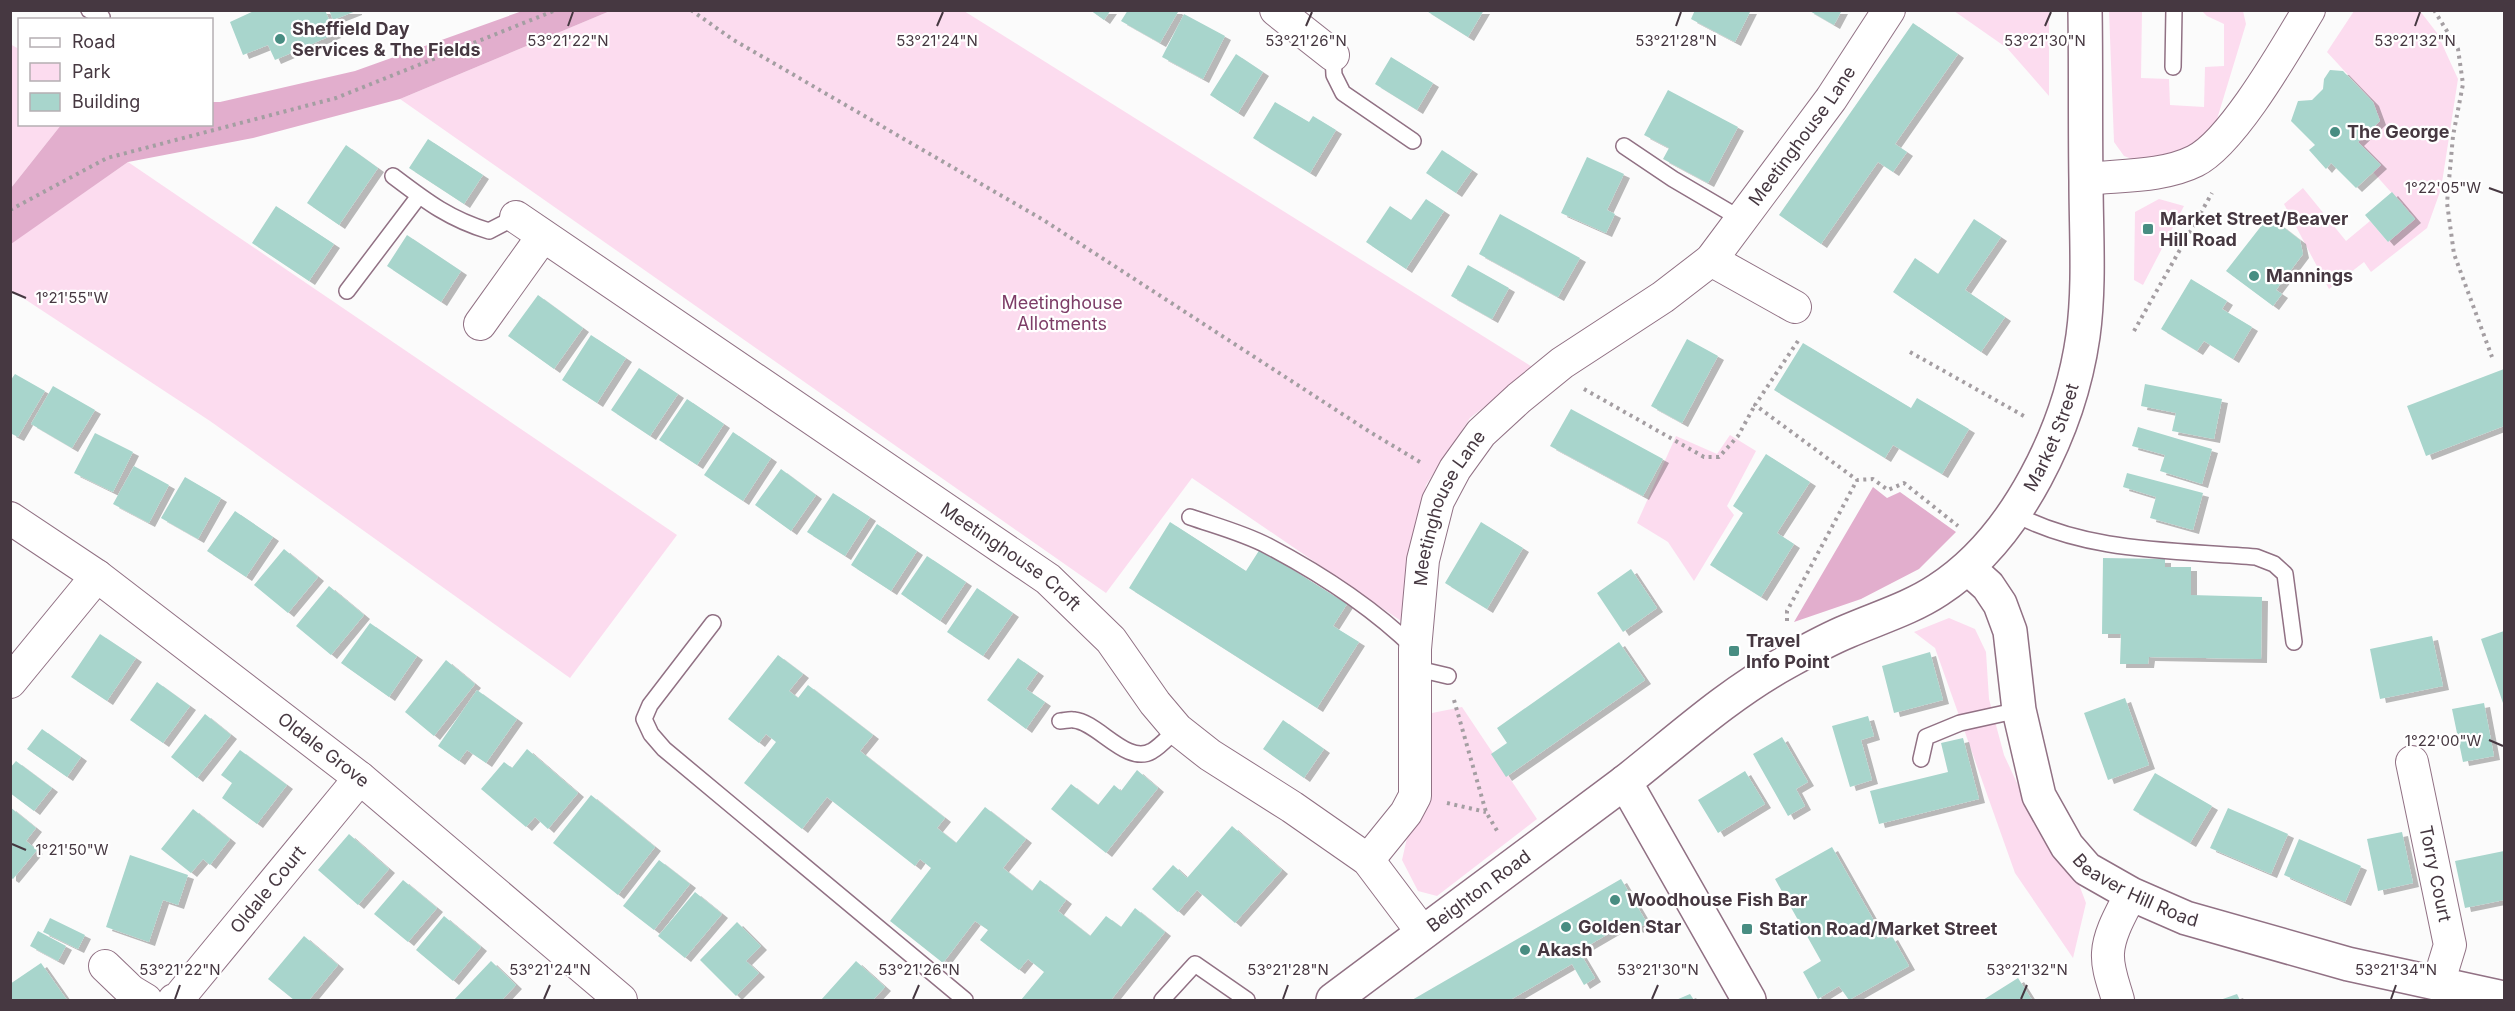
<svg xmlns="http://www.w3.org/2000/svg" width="2515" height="1011" font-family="Inter,sans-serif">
  <defs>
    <filter id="shadow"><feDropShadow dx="6" dy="4" stdDeviation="0" flood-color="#0004"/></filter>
  </defs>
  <rect width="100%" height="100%" fill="#fbfbfb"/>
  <!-- green -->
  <path fill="#fcdcef" d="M610 11H964L1534 368 1470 418 1426 485 1401 621 1192 478 1106 593 400 99Z
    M1954 11H2049V96L2007 48Z
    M2109 11H2142L2141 78 2169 79 2170 105 2204 107 2205 67 2224 66V24L2207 16 2202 11H2243L2246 24 2214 129 2180 157 2132 159 2124 156 2114 142Z
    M2354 11H2420L2437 33 2458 79 2441 189 2427 228 2371 272 2364 262 2329 289 2284 204 2303 188 2346 241 2370 221 2388 242 2415 219 2373 172 2380 164 2358 142 2380 121 2373 102 2327 52Z
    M10 44 19 49 20 124 61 125 11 188Z
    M128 162 677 535 570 678 210 421 11 290 10 244Z
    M2159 199 2184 206 2143 285 2134 280 2135 212Z
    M1730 435 1756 451 1727 506 1734 515 1694 581 1668 542 1637 523 1676 436 1717 454Z
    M1949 618 1975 629 1986 652 1989 699 2004 755 2035 822 2075 874 2086 903 2073 958 2015 873 1935 648 1914 632Z
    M1462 707 1537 819 1437 896 1418 891 1402 860 1407 838 1427 791V714Z"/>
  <!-- forest -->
  <path fill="#e2aecd" d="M525 10 610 11 400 99 253 138 128 162 11 244V188L61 125 212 124V102H220L355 71Z
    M1873 487 1887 498 1900 492 1956 532 1919 569 1861 599 1794 622Z"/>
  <!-- building -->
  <path fill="#a8d5cc" filter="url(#shadow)" d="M256 10H325L335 34 275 60 268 45 243 55 230 22Z
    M329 10H356V11L333 20Z
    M1090 10H1111L1104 20Z
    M1128 10H1176L1178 12 1160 43 1121 21Z
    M1425 10H1484L1468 37Z
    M1695 10H1751L1735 42 1691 19Z
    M1808 10H1842L1834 25Z
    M1184 14 1225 36 1203 79 1162 57Z
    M1913 23 1958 54 1895 144 1907 152 1893 172 1878 162 1821 244 1779 215Z
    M1236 54 1263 72 1238 113 1210 95Z
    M1391 57 1433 83 1417 110 1375 84Z
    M2330 70 2343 71 2373 102 2380 121 2358 142 2381 165 2356 188 2331 163 2326 169 2309 150 2315 145 2291 121 2298 101 2312 100 2323 89 2324 79Z
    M1668 90 1738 127 1708 183 1663 159 1669 148 1644 135Z
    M1275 102 1309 122 1313 116 1336 130 1310 173 1253 138Z
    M428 139 483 175 464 204 409 168Z
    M346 145 378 168 339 225 307 203Z
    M1442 150 1472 170 1456 193 1426 173Z
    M1587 157 1624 174 1607 210 1615 214 1606 233 1561 213Z
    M2392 192 2415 219 2388 242 2365 215Z
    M1426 199 1444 211 1406 269 1366 242 1390 206 1411 220Z
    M276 206 334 244 309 281 252 243Z
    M1500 214 1580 258 1558 297 1479 254Z
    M2269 216 2300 240 2303 254 2276 290 2282 294 2273 306 2226 271Z
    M1974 219 2001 237 1965 290 2005 317 1981 352 1893 292 1915 258 1938 274Z
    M407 235 461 271 441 302 387 266Z
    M1468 265 1509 288 1492 319 1451 296Z
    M2191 279 2227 301 2222 309 2252 327 2233 359 2204 341 2197 351 2161 329Z
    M538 295 583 328 554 369 508 336Z
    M591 335 626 358 597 403 562 380Z
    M1687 339 1718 356 1682 423 1651 406Z
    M1803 343 1911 408 1917 398 1969 429 1942 474 1893 445 1885 458 1774 390Z
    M639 368 678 394 650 436 611 410Z
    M2504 369V426L2426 456 2407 406Z
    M15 374 45 391 18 437 10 433V381Z
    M2145 384 2222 399 2214 439 2172 431 2176 413 2141 406Z
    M53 386 95 410 72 448 31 424Z
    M687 399 724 424 697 465 659 440Z
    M1571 409 1663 459 1643 496 1550 446Z
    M2138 427 2212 449 2202 484 2160 471 2165 455 2132 446Z
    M733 432 771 458 743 501 704 475Z
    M95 433 133 452 113 492 74 473Z
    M1766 454 1810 482 1777 533 1794 544 1761 597 1710 565 1743 513 1733 506Z
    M134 466 169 485 149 523 113 504Z
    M781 469 816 495 791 531 755 505Z
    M2127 473 2203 493 2193 530 2150 518 2156 497 2123 487Z
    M185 477 221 498 198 539 161 518Z
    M833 493 870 517 845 556 807 532Z
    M235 511 273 537 246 577 207 551Z
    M1170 522 1246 571 1260 549 1347 604 1333 626 1359 642 1317 708 1129 588Z
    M1481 522 1523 548 1487 609 1445 583Z
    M877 524 917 551 891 591 851 565Z
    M284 549 318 577 288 613 254 585Z
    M927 556 966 582 940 621 901 594Z
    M2103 558 2165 559V567H2191V595L2262 597 2261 659 2149 657 2148 664H2120L2121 634H2102Z
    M1631 569 1657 608 1623 632 1597 593Z
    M329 586 364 615 331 655 296 626Z
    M977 588 1013 613 983 656 947 632Z
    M370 623 417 656 389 697 341 663Z
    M2504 631V706L2481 639Z
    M100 634 136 658 107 701 71 677Z
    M2432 636 2443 686 2380 699 2370 649Z
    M1619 642 1645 680 1506 777 1491 754 1507 743 1497 728Z
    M1930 652 1943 700 1894 713 1882 666Z
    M778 655 803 674 789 691 798 698 808 685 873 735 860 751 945 818 937 828 956 843 985 807 1026 839 1003 868 1032 891 1040 880 1066 900 1058 911 1090 936 1106 916 1121 927 1135 908 1165 932 1111 1000H1021L1044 972 1028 959 1019 970 980 940 988 930 975 921 943 963 890 921 931 868 920 859 915 866 827 797 802 829 744 783 776 742 766 734 759 743 728 719Z
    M1018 658 1038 672 1026 689 1045 702 1026 729 987 700Z
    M446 660 475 684 434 736 405 712Z
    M157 682 190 706 163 743 130 720Z
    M477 690 517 719 486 763 467 750 459 761 438 746Z
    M2125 698 2149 765 2108 780 2084 713Z
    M2484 703 2494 756 2463 762 2452 709Z
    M205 714 231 735 197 778 171 757Z
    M1868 716 1874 736 1861 740 1872 780 1850 787 1832 726Z
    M1283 720 1324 749 1304 778 1263 749Z
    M42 729 81 757 67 777 27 749Z
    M1782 737 1808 782 1796 789 1805 806 1788 816 1753 754Z
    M1963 738 1979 799 1879 824 1870 791 1948 772 1941 743Z
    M527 749 578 793 548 829 535 817 526 827 481 789 504 762 512 768Z
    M240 750 287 785 257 824 222 798 232 783 221 775Z
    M16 761 52 788 34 811 10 793V768Z
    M1137 770 1158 788 1106 853 1051 809 1071 784 1098 805 1114 785 1121 791Z
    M1745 771 1765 804 1718 833 1698 800Z
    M2155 773 2212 806 2190 843 2133 810Z
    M591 795 655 847 618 895 553 843Z
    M10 807 36 828 26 841 37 850 13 879 10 877Z
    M2228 808 2288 834 2271 874 2210 848Z
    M193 809 230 839 210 865 203 859 191 873 161 849Z
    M1232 826 1282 870 1235 923 1197 890 1178 912 1152 889 1173 865 1187 878Z
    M2402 832 2413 883 2378 891 2367 839Z
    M349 834 389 869 358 905 318 870Z
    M2299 839 2361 866 2345 902 2284 875Z
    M1832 847 1885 940 1892 936 1909 966 1849 1000 1839 986 1818 999 1803 972 1821 961 1775 879Z
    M2504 851V900L2465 908 2455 861Z
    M130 855 188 875 178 905 163 900 149 942 106 927Z
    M659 860 690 884 654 930 623 906Z
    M1621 879 1647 923 1637 929 1632 920 1579 951 1595 978 1584 985 1572 964 1510 1000H1412Z
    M403 880 437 908 408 942 374 914Z
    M695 892 722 914 685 958 658 936Z
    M444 916 481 947 453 981 416 950Z
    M50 918 85 935 78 949 43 932Z
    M737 922 761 946 746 961 759 973 736 996 700 960Z
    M38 931 66 946 58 961 30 946Z
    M304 936 338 965 309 1000H294L268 979Z
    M491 961 516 985 502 1000H454Z
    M856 961 885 987 873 1000H821Z
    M41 963 67 1000H13L10 997V984Z
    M2018 978 2032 1000H1983Z
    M1690 994 1694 1000H1676Z
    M2237 994 2240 1000H2220Z"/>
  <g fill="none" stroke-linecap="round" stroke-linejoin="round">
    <defs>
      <path id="service" d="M89 10 102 17
        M1333 55 1334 75 1343 93 1413 141
        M2173 67 2174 10
        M1624 146 1673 179 1741 219
        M393 176C426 201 449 219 489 231L516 217
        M347 291 419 196
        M2013 513C2087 553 2174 550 2256 557L2274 564 2285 574 2294 642
        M1190 517C1216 526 1243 533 1268 546 1321 574 1372 607 1415 649
        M713 623 650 705 644 719 651 734 664 749 965 1000
        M1414 668 1448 676
        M1060 721C1064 721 1070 719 1074 720 1098 722 1127 766 1152 751 1161 746 1169 736 1177 729
        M1921 759 1926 737 1960 723 2019 710
        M1162 1000 1195 964 1247 1000"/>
      <g id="minor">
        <path d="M1276 10 1333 55"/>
        <path d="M2086 179C2121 175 2163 177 2195 161 2233 142 2286 48 2309 10"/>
        <path id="s1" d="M516 217 1048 579 1111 640 1155 703 1177 729 1210 755 1292 807 1368 860 1423 933"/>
        <path d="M1711 260 1795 307"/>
        <path d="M480 324 543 236"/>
        <path id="s2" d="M10 518 97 576 360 778 621 1000"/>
        <path d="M10 682 97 576"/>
        <path id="s3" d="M2412 762 2450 945 2438 984"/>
        <path id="s4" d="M1368 860 1406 813 1415 796V649L1423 560 1438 501 1455 469 1481 433 1519 398 1562 363 1663 297 1711 260 1831 99 1889 10"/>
        <path d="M105 966 131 991 146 1000"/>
        <path id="s5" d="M174 1000H177L360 778"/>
        <path d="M2118 1000C2114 985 2107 969 2108 953 2109 933 2122 912 2131 894"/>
      </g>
      <g id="tertiary">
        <path id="s6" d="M1333 1000 1625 782"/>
      </g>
      <g id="secondary">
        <path id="s7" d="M1968 568 1988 586 2000 604 2010 631 2019 710 2039 796 2067 846 2087 869 2131 894 2186 918 2348 964 2504 998"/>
        <path id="s8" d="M1749 1000 1625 782C1677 741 1727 695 1785 663 1805 652 1826 640 1848 631 1878 618 1911 608 1938 590 2018 538 2070 427 2083 336 2090 285 2086 232 2086 181 2085 124 2086 67 2085 10"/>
      </g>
    </defs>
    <!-- service casing -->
    <use href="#service" stroke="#917184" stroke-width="18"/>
    <!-- minor casing -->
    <use href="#minor" stroke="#917184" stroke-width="34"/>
    <!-- tertiary casing -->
    <use href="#tertiary" stroke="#917184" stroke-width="36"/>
    <!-- secondary casing -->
    <use href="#secondary" stroke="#917184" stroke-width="36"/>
    <!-- path -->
    <path stroke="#a49ea2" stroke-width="4" stroke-dasharray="3 4.5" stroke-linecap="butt" d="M691 10 732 39 1045 221 1370 432 1420 462
      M2434 10 2458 49 2463 84 2453 136 2447 203 2454 254 2492 357
      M10 210 107 158 336 98 556 10
      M2134 331 2212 193
      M1798 341 1755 405 1857 480 1873 479 1888 490 1904 483 1958 526
      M1910 352 2024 416
      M1584 389 1704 457H1719L1738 436 1755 405
      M1787 621V611L1857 480
      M1454 700 1486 812 1499 834
      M1447 803 1486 812"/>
    <!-- service -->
    <use href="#service" stroke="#fff" stroke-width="15"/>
    <!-- minor -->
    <use href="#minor" stroke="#fff" stroke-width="32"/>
    <!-- tertiary -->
    <use href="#tertiary" stroke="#fff" stroke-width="33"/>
    <!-- secondary -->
    <use href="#secondary" stroke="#fff" stroke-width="33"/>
  </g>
  <!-- ticks -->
  <path fill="none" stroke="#463841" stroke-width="2" d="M568 26 573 12M937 26 943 12M1306 26 1312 12M1676 26 1681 12M2045 26 2051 12M2415 26 2420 12M2489 188 2503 193M12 292 26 298M2489 740 2503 746M12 844 26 850M175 999 180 985M544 999 550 985M913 999 919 985M1283 999 1288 985M1652 999 1658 985M2021 999 2027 985M2391 999 2396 985"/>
  <!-- markers -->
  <g fill="#488d82" stroke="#fff" stroke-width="2">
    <circle cx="280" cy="39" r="6"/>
    <circle cx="2335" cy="132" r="6"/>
    <rect x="2142" y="223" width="12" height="12" rx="3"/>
    <circle cx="2254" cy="276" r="6"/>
    <rect x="1728" y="645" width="12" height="12" rx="3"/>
    <circle cx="1615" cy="900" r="6"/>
    <circle cx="1566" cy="927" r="6"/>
    <rect x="1741" y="923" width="12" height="12" rx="3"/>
    <circle cx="1525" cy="950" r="6"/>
  </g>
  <g text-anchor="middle" stroke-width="4.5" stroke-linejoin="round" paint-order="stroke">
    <!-- poi labels -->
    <g font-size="18" font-weight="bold" fill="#463841" stroke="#fff" text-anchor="start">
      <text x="292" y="35">Sheffield Day<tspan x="292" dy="21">Services &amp; The Fields</tspan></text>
      <text x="2347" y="138">The George</text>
      <text x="2160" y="225">Market Street/Beaver<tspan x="2160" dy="21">Hill Road</tspan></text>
      <text x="2266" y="282">Mannings</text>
      <text x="1746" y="647">Travel<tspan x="1746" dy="21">Info Point</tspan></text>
      <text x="1627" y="906">Woodhouse Fish Bar</text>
      <text x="1578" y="933">Golden Star</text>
      <text x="1759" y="935">Station Road/Market Street</text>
      <text x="1537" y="956">Akash</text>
    </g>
    <!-- street labels -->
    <g font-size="18" fill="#463841" stroke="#fff">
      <text dy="6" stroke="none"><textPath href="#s4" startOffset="900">Meetinghouse Lane</textPath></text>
      <text dy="6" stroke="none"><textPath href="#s8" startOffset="814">Market Street</textPath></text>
      <text dy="6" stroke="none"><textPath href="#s4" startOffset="374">Meetinghouse Lane</textPath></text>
      <text dy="6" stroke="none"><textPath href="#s1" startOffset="600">Meetinghouse Croft</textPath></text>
      <text dy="6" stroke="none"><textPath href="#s2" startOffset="390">Oldale Grove</textPath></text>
      <text dy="6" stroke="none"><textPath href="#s3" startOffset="114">Torry Court</textPath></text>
      <text dy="6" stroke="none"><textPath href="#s7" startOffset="386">Beaver Hill Road</textPath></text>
      <text dy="6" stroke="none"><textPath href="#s5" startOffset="146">Oldale Court</textPath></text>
      <text dy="6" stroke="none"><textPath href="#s6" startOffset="182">Beighton Road</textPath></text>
    </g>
    <!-- park labels -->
    <g font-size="18" fill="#7d3d67" stroke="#fff">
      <text x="1062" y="309">Meetinghouse<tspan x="1062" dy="21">Allotments</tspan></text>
    </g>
  </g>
  <g font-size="15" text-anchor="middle" fill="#463841" stroke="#fff" stroke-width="4.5" stroke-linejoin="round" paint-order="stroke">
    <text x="568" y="46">53°21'22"N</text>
    <text x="937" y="46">53°21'24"N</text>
    <text x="1306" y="46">53°21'26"N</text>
    <text x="1676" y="46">53°21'28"N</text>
    <text x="2045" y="46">53°21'30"N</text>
    <text x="2415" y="46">53°21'32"N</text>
    <text x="2443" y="193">1°22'05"W</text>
    <text x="72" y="303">1°21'55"W</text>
    <text x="2443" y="746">1°22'00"W</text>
    <text x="72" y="855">1°21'50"W</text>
    <text x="180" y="975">53°21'22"N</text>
    <text x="550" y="975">53°21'24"N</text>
    <text x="919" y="975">53°21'26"N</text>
    <text x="1288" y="975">53°21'28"N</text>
    <text x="1658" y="975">53°21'30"N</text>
    <text x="2027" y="975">53°21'32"N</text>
    <text x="2396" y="975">53°21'34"N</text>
  </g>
  <!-- border -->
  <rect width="2515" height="1011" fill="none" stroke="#463841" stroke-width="24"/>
  <!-- legend -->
  <rect x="18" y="18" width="195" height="108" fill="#ffffff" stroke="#b5afb3" stroke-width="1.5"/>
  <rect x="30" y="38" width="30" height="9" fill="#ffffff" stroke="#b5afb3" stroke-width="1.5"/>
  <text x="72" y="48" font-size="18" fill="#463841">Road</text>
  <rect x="30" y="63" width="30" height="18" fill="#fcdcef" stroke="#b5afb3" stroke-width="1.5"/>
  <text x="72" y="78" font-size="18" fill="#463841">Park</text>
  <rect x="30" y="93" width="30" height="18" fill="#a8d5cc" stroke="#b5afb3" stroke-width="1.5"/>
  <text x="72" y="108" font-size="18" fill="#463841">Building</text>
</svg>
